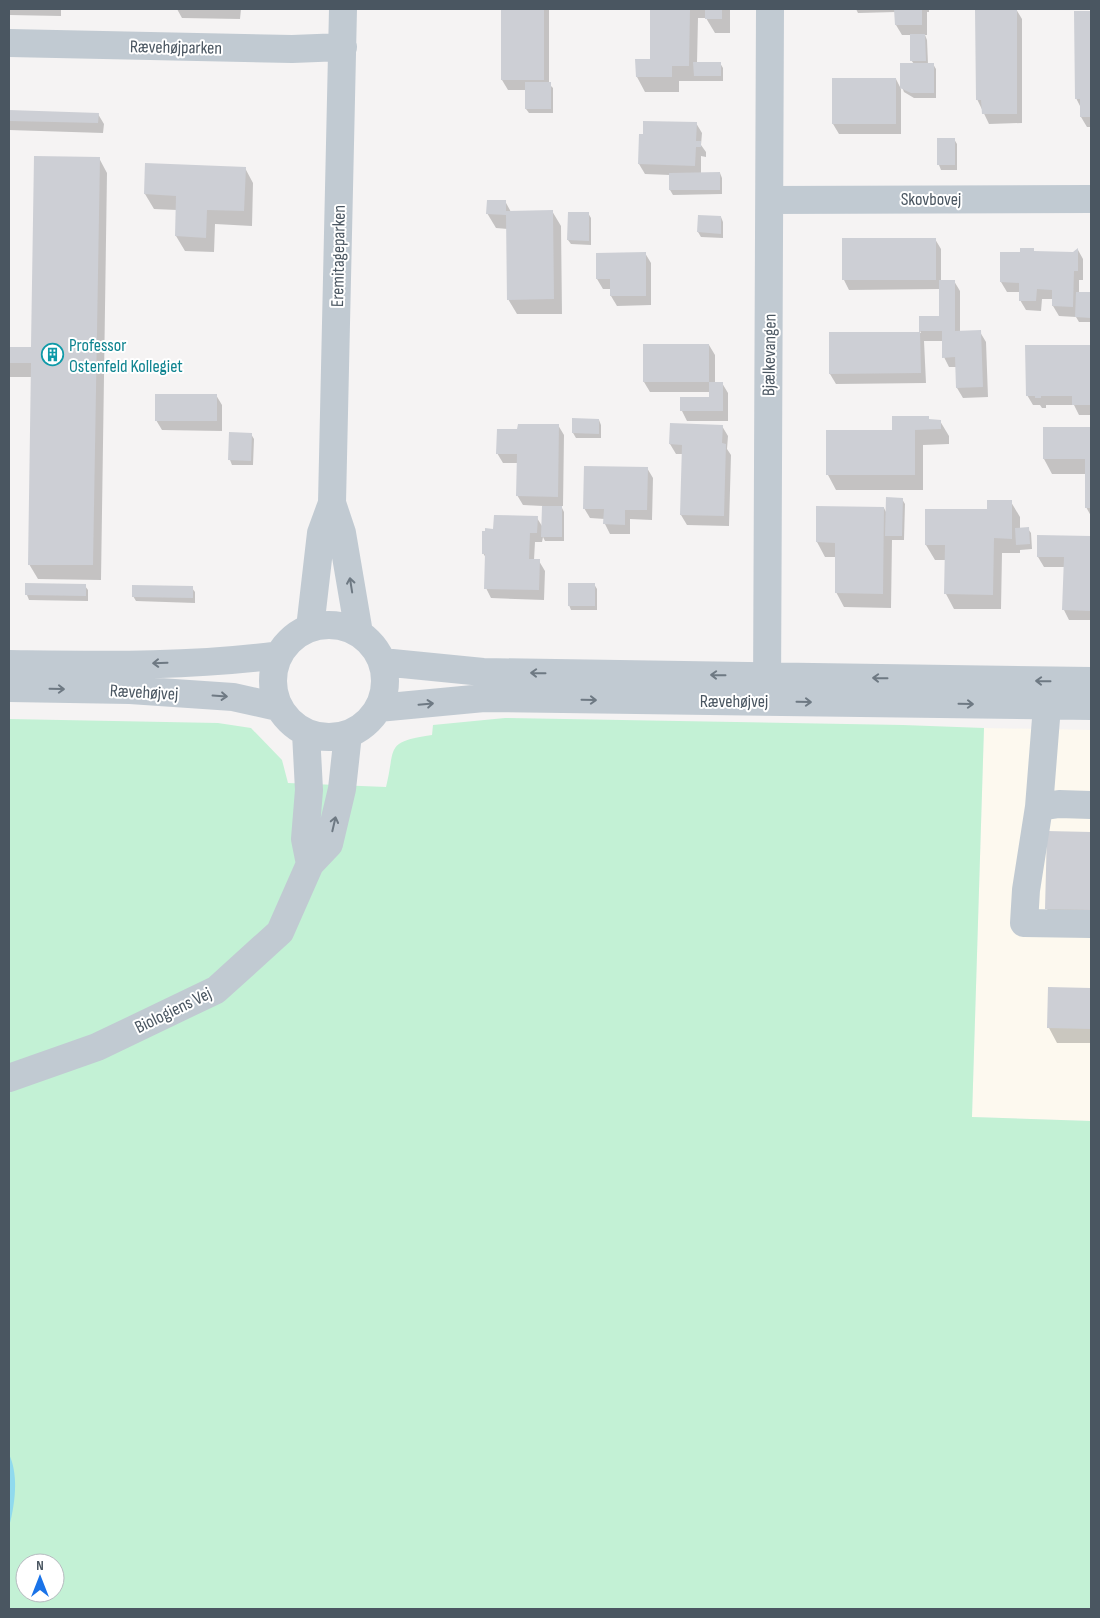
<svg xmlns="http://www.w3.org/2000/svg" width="1100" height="1618" font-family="'Sofia Sans Condensed',sans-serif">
  <rect width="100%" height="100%" fill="#f5f3f3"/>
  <!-- commercial -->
  <path fill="#fdf9ef" d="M984 728 1091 730V1121L972 1117Z"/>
  <!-- green -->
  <path fill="#c3f1d5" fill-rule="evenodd" d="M505 718 903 725 984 728 972 1117 1091 1121V1609H9V719L218 723 251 728 282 760 288 783 386 787C396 747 384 742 432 735L433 725ZM25 1563H55V1593H25Z"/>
  <!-- water -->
  <path fill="#90daee" d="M9 1454C19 1476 15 1504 9 1527Z"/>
  <!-- shadow -->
  <path fill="#0003" d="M9 9H61V16L9 15Z
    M177 9H241L240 19 182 18Z
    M502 9H549V84L553 88V113H529L526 109V90H508L502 80Z
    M652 9H730V33H715L706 18H698L697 63H720L723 68V81H679V92H645L637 77 652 60Z
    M856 9H929V12H927V35H925L927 40 928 64H933L936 69V98H914L904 92 902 87 914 64 911 60V35H902L896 25V12L858 13Z
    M1016 9 1022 19V123L989 124 977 99Z
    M1075 12H1091V127H1087L1081 117V108L1076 98Z
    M896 79 901 89V134H839L833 124V80Z
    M9 112 98 114 104 124 103 133 9 130Z
    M696 123 702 133 701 145 706 152V157L701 156V174L720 173 722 178V194L673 195 670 190V175L645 174 639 164 640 135Z
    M954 139 957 144V170H941L939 165V140Z
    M99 158 107 173 101 580 38 579 29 564 32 377H9V348L33 349Z
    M245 168 253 183 252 226 215 224 214 252 185 251 176 236 177 210 154 209 145 194Z
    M505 201 511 212 552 211 561 226 562 314H517L508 299V229L496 228 487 213Z
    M588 213 591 218V245L571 244 568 240Z
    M721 217 723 222V238L701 237 698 232Z
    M935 239 941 249V281H954L960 291V332H980L986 342 988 397 963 398 957 388V367H949L944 357 943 341H924L926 383 836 384 830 374V334L921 333 920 331 940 317V289L849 290 844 280Z
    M1033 250 1035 252 1073 253 1078 250 1083 259V280H1079V293H1091V322H1079L1076 317 1059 316 1053 306V299H1042L1041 311 1026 310 1020 300V292H1007L1001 282 1021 253Z
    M645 253 651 263V305L617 306 611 296V289H603L597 279Z
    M709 345 715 355V383H722L728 393V421H687L682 411 710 398V392H650L644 382Z
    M1091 346V415H1079L1074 405H1046V408H1042L1040 405H1033L1027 395V347Z
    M216 395 222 405V431L162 430 156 420Z
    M928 418 930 421H940L949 436V444L923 445V490H836L828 475 893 431Z
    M574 420H599L601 425V438H576L573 433Z
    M671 424 722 426 728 436 727 449 731 455 729 526 687 525 681 515 683 454H676L670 444Z
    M558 425 564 435 563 506H561L564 512V541H545L543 537 542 542H535L534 560 539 561 545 571 544 600 491 598 486 588V558L483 553 495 530 537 518 542 526 543 506 523 505 517 495 518 463H503L497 453 518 431Z
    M1044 428 1091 429V516L1086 507 1087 474H1052L1044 459Z
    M230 434H251L254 439 253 465H232L230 460Z
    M647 468 653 478 652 520 630 519V534H610L605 524V519L590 518 584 508Z
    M902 499 905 504 904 540H892L891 608 844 607 836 592V557H825L817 542 884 508 887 514Z
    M1011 502 1020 517V529H1028L1031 533 1032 549 1020 550V553H1002L1001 609H954L946 594V560H935L926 545 988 510Z
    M1038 536 1091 537V620H1069L1064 610 1065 567H1044L1038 557Z
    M594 584 597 589V610H571L569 605Z
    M85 586 88 590V601L29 600 27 595Z
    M192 588 195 592V603L136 601 133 596Z
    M1048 832 1091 833V929L1058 928 1047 909Z
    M1049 988 1091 989V1043H1057L1049 1028Z"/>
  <!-- building -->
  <path fill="#cdcfd5" d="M501 9H544V80H501Z
    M650 9H690L689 66H672V77H636L635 59H650Z
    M705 9H722V19H705Z
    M894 9H922V25H895Z
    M975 9H1017V114H982L981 100H976Z
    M1074 11H1091V117H1080V99H1075Z
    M910 34H925L926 61H910Z
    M693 62H721V76H694Z
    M900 63H934V93H911L900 88Z
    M832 78H896V124H832Z
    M525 82H551V109H525Z
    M9 110 99 113 98 123 9 121Z
    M643 121 697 122 696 141H701V147H696L695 166 638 164 639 134H643Z
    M937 138H955V165H937Z
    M34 156 100 157 93 565H28L31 363H9V347H31Z
    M145 163 246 167 244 211 207 210 206 238 175 236 176 196 144 194Z
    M720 172V190H669V173Z
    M487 200H506V211L553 210 554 299 507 300 506 215 486 214Z
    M568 212H589V241L567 240Z
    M698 215 721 216V234L697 232Z
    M842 238H936V280H842Z
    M1020 248H1034V251L1073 252 1078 248V271H1074L1073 307 1052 306V290L1037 289 1036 301H1019V283L1000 282V252H1020Z
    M646 252V296H610V279H596V253Z
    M939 280H955V331L981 330 983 387 956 388 955 357 942 358V331H920L921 373 829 374V332H919V316H939Z
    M1076 292H1091V318L1075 317Z
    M643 344H709V382H723V411H680V397H709V382H643Z
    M1025 345H1091V405H1072V396H1041V398H1035V396H1026Z
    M155 394H217V421H155Z
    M892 416H929V419L941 420V429L915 430V475H826V430H892Z
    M572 418 599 419V434L572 433Z
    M670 423 723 425 722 443 726 444 724 516 680 515 682 445 669 444Z
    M518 424H559L558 497 516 496 517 454H496L497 429H517Z
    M1043 427H1091V508H1085V459H1043Z
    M229 432 252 433 251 461 228 460Z
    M584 466 648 467 647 510H625V525L603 524 604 509H583Z
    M886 497 903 498 902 536H885Z
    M987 500H1012V539L994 538 993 595 944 594 945 545H925V509H987Z
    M542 506H562V537H541Z
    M816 506 884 507 883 594 835 593V543L816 542Z
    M494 515 538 516 537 533H530L529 559H540L539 590 484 589 485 554H482V531H485V528L493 529Z
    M1029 527 1030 544 1016 545 1015 528Z
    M1037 535 1091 536V611L1062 610 1064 557H1037Z
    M25 583 86 584V596L25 595Z
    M568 583H595V606H568Z
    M132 585 193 586V598L132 597Z
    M1047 831 1091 832V910L1045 909Z
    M1048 987 1091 988V1029L1047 1028Z"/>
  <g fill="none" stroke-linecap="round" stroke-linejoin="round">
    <!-- minor -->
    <path stroke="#c1cad2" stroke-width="28" d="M9 43 292 49 343 47
      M770 200 1091 199
      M332 503 342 533 359 633
      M273 681a56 56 0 1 1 112 0a56 56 0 1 1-112 0Z
      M310 628 321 533 332 503 343 9
      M382 662 483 672 1091 681
      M9 664C99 665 190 667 279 655
      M9 688 130 690 233 697 278 707
      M767 695 770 9
      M378 708 484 698 1091 706
      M306 733 309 790 305 839 310 864
      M1091 805 1059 804 1039 807 1026 890 1024 923 1091 924
      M1039 807 1047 706
      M9 1078 97 1047 216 990 280 932 310 864 329 844 342 789 348 734"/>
  </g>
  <!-- one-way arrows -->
  <defs><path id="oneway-shaft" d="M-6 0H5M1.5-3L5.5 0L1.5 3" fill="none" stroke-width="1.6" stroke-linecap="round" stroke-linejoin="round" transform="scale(1.25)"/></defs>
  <g stroke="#6e7983">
    <use href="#oneway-shaft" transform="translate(351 585) rotate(-99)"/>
    <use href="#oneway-shaft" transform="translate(160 663) rotate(178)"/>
    <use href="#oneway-shaft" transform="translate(538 673) rotate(-179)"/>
    <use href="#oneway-shaft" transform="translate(718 675) rotate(-179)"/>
    <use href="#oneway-shaft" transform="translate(880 678) rotate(-179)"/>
    <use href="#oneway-shaft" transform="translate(1043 681) rotate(-179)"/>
    <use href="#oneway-shaft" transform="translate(57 689) rotate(1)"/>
    <use href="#oneway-shaft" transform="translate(220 696) rotate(4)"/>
    <use href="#oneway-shaft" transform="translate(589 700) rotate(1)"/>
    <use href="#oneway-shaft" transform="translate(804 702) rotate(1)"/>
    <use href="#oneway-shaft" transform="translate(426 704) rotate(-5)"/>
    <use href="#oneway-shaft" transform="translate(966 704) rotate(1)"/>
    <use href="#oneway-shaft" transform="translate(334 824) rotate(-77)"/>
  </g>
  <!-- icons -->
  <defs>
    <symbol id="building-ring" viewBox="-11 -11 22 22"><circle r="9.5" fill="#fff" stroke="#0f9aa8" stroke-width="1.5"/><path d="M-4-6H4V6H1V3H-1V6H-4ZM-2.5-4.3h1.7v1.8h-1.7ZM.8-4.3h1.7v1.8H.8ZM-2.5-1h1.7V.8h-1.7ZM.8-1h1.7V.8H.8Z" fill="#0f9aa8"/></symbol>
  </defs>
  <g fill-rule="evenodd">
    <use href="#building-ring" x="40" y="342" width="25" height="25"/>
  </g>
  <g text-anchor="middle" stroke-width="4" stroke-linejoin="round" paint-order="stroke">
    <!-- street labels -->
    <g font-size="18" fill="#4a5661" stroke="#fff">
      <text transform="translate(176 47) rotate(1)" y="6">Rævehøjparken</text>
      <text x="931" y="205">Skovbovej</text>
      <text transform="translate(338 256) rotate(-89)" y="6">Eremitageparken</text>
      <text transform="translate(769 355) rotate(-89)" y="6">Bjælkevangen</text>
      <text transform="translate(144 692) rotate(3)" y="6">Rævehøjvej</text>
      <text x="734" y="707">Rævehøjvej</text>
      <text transform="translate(173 1010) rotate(-26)" y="6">Biologiens Vej</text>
    </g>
    <!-- culture labels -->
    <g font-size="18" fill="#0d838f" stroke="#fff" text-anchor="start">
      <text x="69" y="351">Professor<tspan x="69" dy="21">Ostenfeld Kollegiet</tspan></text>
    </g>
  </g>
  <!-- border -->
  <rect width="1100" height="1618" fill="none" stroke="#4a5661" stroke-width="20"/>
  <!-- north arrow -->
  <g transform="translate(40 1578)"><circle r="24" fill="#ffffff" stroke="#b7bbc0"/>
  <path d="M0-4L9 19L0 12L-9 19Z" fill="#1a73e8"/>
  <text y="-8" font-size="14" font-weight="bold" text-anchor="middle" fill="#4a5661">N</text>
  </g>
</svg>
